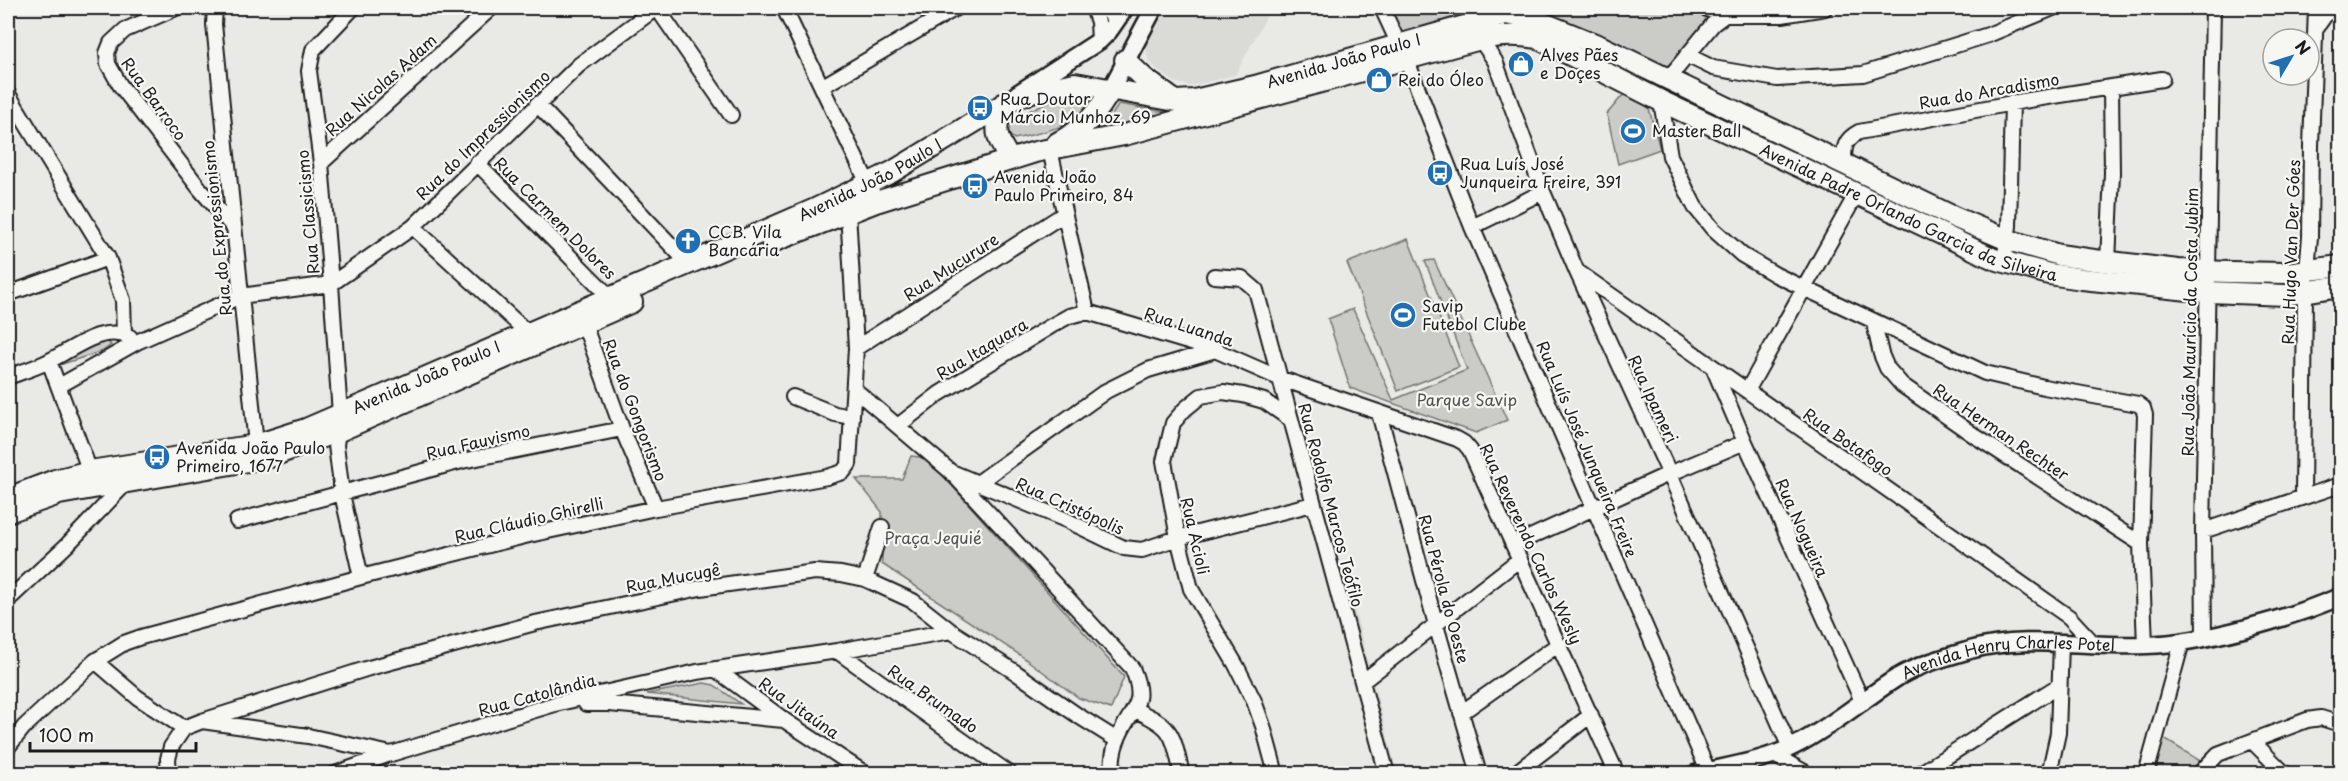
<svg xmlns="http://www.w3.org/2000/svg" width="2348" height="781" font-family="'Playpen Sans',sans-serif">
  <rect width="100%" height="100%" fill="#e9e9e5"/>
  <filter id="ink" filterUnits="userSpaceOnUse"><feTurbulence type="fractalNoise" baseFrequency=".0167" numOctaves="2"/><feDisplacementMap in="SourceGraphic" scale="12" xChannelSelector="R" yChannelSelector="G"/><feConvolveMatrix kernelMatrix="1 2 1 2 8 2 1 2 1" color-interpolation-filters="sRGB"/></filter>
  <g filter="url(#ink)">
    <!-- built -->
    <path fill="#dadad6" d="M1166 8H1271L1235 75 1190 86 1175 82 1160 72 1148 60 1146 45Z
      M1353 603 1397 773H1379L1335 606Z"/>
    <!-- green -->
    <path fill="#cbcbc7" stroke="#747472" stroke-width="1.5" d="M1390 8H1492L1402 34Z
      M1537 8H1700L1712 14 1679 55 1665 68Z
      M1623 95 1648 105 1660 149 1618 164 1607 114Z
      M1068 96 1086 97 1092 99C1078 128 1042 132 1015 139L1008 135V126C1024 112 1047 100 1068 96Z
      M1119 104 1171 113 1089 141 1104 127Z
      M1408 239 1459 367 1398 391 1347 263Z
      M1434 260 1507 420 1476 433 1350 388 1328 319 1353 309 1393 400 1467 370 1425 261Z
      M104 338 111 345 103 351 59 365 55 357Z
      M911 456 927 458 1124 677 1111 709 1079 698 1020 655 882 564V512L856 479H902Z
      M704 683 714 685 741 704 647 694Z
      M2161 737 2202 762 2195 773 2151 774Z"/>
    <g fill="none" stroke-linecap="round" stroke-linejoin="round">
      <defs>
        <path id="minor" d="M176 8 125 30 111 43 107 53 108 64 120 85 200 189 233 227
          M215 8 214 24 222 105 256 445
          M353 8 313 50 309 71 321 163 331 284 340 415 336 445 342 494 361 577
          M657 8 731 115
          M784 8 872 192
          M1093 8 1098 22 1099 41
          M1106 8 1116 22
          M1382 8 1411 71 1472 227 1708 771
          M1704 8 1725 15
          M2316 28 2330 8
          M1473 36 1484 45 1495 61 1543 192 1577 272 1667 468 1790 748
          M1687 55 1713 68 1777 79 1863 74 1988 35 2053 8
          M1668 79 1713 24 1725 15H1782L1825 8
          M823 86 956 8
          M8 94 108 258 123 300 124 334
          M1661 101 1670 156 1686 189 1695 207 1713 229 1742 255 1776 275 1985 373 2044 387 2138 404 2143 408 2145 415 2141 544 2145 645
          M537 104 689 264
          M1050 150 1087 312
          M321 163 491 8
          M477 163 610 297
          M1844 163C1844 147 1844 140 1859 132L2023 101 2162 79
          M413 227 528 333
          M1472 227 1543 192
          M2004 262 2009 226 2012 103
          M2108 262 2112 173 2111 87
          M1578 272 2069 617 2094 644
          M1214 276 1242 278 1256 290 1387 774
          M8 294 108 258
          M1874 323 1881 354 1887 368 1902 385 1975 436 2141 544
          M584 324 622 429 656 508
          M856 348 1064 214
          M49 361 92 477
          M1713 367 1745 442 1863 703
          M8 377C21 372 35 368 47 362 73 350 100 324 130 337
          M59 386 139 341 240 296 331 284 413 227 579 65 656 8
          M854 389 950 471 1132 668C1149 707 1129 708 1117 741 1113 751 1112 763 1112 774
          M1747 391 1857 193
          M793 397 835 414 852 417
          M1379 413 1436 625 1479 774
          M899 425 939 394 1051 326 1069 316 1087 312 1215 350 1279 378 1457 439 1464 443 1470 450 1617 774
          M954 473 1066 520 1124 548 1142 550 1178 538 1313 504
          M979 482 1106 391 1148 370 1212 351
          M2303 497 2305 292 2310 237 2311 146 2316 8
          M237 521 462 461 622 429
          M2203 531 2340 485
          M1513 545 1662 477 1745 442
          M865 579 882 527
          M8 600 67 545 127 482
          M2204 638 2203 531 2213 8
          M837 651 1010 774
          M95 661 137 697 184 728
          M715 669 784 720 866 774
          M1362 682 1520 559
          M586 704H609L784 720
          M1135 710C1174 727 1172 733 1182 774
          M1461 713 1559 644
          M202 721 369 668 535 623 700 588 815 572 841 574 865 579 913 601 951 631 1015 672 1077 715 1117 740
          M2253 742 2285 774
          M8 747 24 727 95 661 124 643 141 637 361 577 529 535 656 508 827 477 843 472 849 464 856 348 848 212
          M1774 755 1808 774
          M8 773V774
          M169 774 168 759 171 747 184 728 202 721 308 736 391 754 555 704 697 672 837 651 951 631
          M335 774 390 754
          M1276 774 1263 726 1254 701 1236 665 1191 589 1178 538 1164 461 1173 423 1185 409 1201 396 1223 392 1243 395 1264 401 1290 419
          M1514 774 1591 715
          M1919 774 2058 686
          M2049 774 2058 733 2061 643
          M2146 774 2182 642
          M2199 774 2218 754 2307 720 2321 718 2340 724"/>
        <g id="tertiary">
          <path d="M1111 89 1154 8"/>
          <path d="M1017 94 1099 41 1109 31 1125 8"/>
          <path id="s1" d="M1695 774C1729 766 1765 761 1796 745 1833 726 1863 699 1898 677 1920 664 1946 657 1970 650 2028 634 2088 648 2147 645 2205 643 2286 619 2340 597"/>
        </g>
        <g id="secondary">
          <path d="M1125 60 1144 78 1171 98"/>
          <path d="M1003 104C994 130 995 137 1010 159"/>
          <path d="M1057 143C1082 130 1098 114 1111 89"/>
          <path id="s2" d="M772 242 876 202 1035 152 1124 135 1477 40C1498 35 1515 34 1537 38L1661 101 1994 259 2049 274 2082 279 2208 292 2286 295 2340 286"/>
          <path id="s3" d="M8 498 55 480 90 471 256 445 306 429 813 210 892 172 1009 101 1034 91 1075 83 1176 101 1194 100 1255 86 1506 14 1536 20 1600 46 1954 217 2008 240 2059 255 2094 260 2178 270 2229 272 2286 273 2340 266"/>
          <path d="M8 512 59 494 270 457 339 431 632 302"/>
        </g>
      </defs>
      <!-- minor casing -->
      <use href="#minor" stroke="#1c1c1c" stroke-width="18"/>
      <!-- tertiary casing -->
      <use href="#tertiary" stroke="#1c1c1c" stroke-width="21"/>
      <!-- secondary casing -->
      <use href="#secondary" stroke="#1c1c1c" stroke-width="24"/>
      <!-- minor -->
      <use href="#minor" stroke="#f6f6f2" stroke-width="14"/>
      <!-- tertiary -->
      <use href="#tertiary" stroke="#f6f6f2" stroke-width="16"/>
      <!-- secondary -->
      <use href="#secondary" stroke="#f6f6f2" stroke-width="20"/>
    </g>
  </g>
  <!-- icons -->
  <defs>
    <symbol id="shop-disc" viewBox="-11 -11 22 22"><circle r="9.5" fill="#1f6fb2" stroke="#f6f6f2"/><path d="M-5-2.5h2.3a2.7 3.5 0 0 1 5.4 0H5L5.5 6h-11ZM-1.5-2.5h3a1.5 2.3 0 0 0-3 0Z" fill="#fff"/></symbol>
    <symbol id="bus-disc" viewBox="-11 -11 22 22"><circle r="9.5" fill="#1f6fb2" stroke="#f6f6f2"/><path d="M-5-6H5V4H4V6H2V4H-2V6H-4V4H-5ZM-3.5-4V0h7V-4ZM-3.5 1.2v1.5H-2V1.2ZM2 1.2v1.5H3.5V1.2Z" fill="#fff"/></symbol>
    <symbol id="stadium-disc" viewBox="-11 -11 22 22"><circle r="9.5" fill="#1f6fb2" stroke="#f6f6f2"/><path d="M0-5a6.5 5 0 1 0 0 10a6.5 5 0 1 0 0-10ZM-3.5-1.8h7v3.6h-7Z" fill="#fff"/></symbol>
    <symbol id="church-disc" viewBox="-11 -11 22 22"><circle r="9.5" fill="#1f6fb2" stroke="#f6f6f2"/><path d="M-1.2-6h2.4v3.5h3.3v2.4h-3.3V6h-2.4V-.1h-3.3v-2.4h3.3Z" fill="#fff"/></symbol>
  </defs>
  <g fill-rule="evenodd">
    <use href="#shop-disc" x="1506" y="49" width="30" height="30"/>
    <use href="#shop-disc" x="1364" y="65" width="30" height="30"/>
    <use href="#bus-disc" x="965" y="93" width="30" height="30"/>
    <use href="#stadium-disc" x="1618" y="116" width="30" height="30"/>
    <use href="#bus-disc" x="1425" y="158" width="30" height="30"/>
    <use href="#bus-disc" x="960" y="171" width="30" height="30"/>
    <use href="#church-disc" x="673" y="226" width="30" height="30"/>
    <use href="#stadium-disc" x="1388" y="300" width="30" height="30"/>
    <use href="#bus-disc" x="142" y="442" width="30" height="30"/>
  </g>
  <g text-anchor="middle" stroke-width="4.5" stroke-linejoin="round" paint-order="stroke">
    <!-- poi labels -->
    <g font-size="16" fill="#1c1c1c" stroke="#f6f6f2" text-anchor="start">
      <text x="1540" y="61">Alves Pães<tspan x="1540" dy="18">e Doçes</tspan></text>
      <text x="1398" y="86">Rei do Óleo</text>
      <text x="1000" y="105">Rua Doutor<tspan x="1000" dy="18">Márcio Munhoz, 69</tspan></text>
      <text x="1652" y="137">Master Ball</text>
      <text x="1460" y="170">Rua Luís José<tspan x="1460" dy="18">Junqueira Freire, 391</tspan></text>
      <text x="994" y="183">Avenida João<tspan x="994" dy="18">Paulo Primeiro, 84</tspan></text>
      <text x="708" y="238">CCB. Vila<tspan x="708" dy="18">Bancária</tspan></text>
      <text x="1422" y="312">Savip<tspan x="1422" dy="18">Futebol Clube</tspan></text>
      <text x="176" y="454">Avenida João Paulo<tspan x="176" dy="18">Primeiro, 1677</tspan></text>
    </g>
    <!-- street labels -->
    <g font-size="16" fill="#1c1c1c" stroke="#f6f6f2">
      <text dy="6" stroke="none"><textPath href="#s3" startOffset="1428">Avenida João Paulo I</textPath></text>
      <text transform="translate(381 85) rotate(-42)" y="6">Rua Nicolas Adam</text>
      <text transform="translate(1989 91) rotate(-10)" y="6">Rua do Arcadismo</text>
      <text transform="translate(154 99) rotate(54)" y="6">Rua Barroco</text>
      <text transform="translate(483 135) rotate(-44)" y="6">Rua do Impressionismo</text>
      <text dy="6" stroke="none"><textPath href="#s3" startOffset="924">Avenida João Paulo I</textPath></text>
      <text dy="6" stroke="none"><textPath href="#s2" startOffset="1206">Avenida Padre Orlando Garcia da Silveira</textPath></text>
      <text transform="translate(308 212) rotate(-95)" y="6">Rua Classicismo</text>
      <text transform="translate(555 218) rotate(45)" y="6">Rua Carmem Dolores</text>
      <text transform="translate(217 228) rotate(-96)" y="6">Rua do Expressionismo</text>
      <text transform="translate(2291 252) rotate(-88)" y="6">Rua Hugo Van Der Góes</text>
      <text transform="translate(951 267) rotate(-33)" y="6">Rua Mucurure</text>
      <text transform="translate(2190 322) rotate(-89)" y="6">Rua João Maurício da Costa Jubim</text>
      <text transform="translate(1189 327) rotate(18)" y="6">Rua Luanda</text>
      <text transform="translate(982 349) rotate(-31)" y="6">Rua Itaquara</text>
      <text dy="6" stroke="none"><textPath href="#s3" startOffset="438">Avenida João Paulo I</textPath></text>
      <text transform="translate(1653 399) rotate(65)" y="6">Rua Ipameri</text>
      <text transform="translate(635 410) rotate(69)" y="6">Rua do Gongorismo</text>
      <text transform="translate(2001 432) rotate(34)" y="6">Rua Herman Rechter</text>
      <text transform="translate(478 442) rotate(-13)" y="6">Rua Fauvismo</text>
      <text transform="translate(1848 442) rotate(35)" y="6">Rua Botafogo</text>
      <text transform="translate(1587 449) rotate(67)" y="6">Rua Luís José Junqueira Freire</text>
      <text transform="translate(1331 505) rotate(75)" y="6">Rua Rodolfo Marcos Teófilo</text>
      <text transform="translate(1070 506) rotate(24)" y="6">Rua Cristópolis</text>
      <text transform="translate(529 520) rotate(-13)" y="6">Rua Cláudio Ghirelli</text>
      <text transform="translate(1802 528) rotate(66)" y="6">Rua Nogueira</text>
      <text transform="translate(1195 536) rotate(77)" y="6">Rua Acioli</text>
      <text transform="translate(1531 544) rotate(65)" y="6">Rua Reverendo Carlos Wesly</text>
      <text transform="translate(673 578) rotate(-11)" y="6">Rua Mucugê</text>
      <text transform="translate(1444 589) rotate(75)" y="6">Rua Pérola do Oeste</text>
      <text dy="6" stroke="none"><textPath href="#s1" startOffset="342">Avenida Henry Charles Potel</textPath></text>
      <text transform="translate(537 695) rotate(-15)" y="6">Rua Catolândia</text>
      <text transform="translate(933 699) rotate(35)" y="6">Rua Brumado</text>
      <text transform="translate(799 708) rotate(35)" y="6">Rua Jitaúna</text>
    </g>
    <!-- park labels -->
    <g font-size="16" fill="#51514f" stroke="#f6f6f2">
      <text x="1467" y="406">Parque Savip</text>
      <text x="933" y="544">Praça Jequié</text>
    </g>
  </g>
  <!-- margin -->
  <rect width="2348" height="781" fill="none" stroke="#f6f6f2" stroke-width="30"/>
  <rect x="15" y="15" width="2318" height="751" fill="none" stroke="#1c1c1c" stroke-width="2" filter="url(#ink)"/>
  <!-- north arrow -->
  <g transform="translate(2291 57) rotate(51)"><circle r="28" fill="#f6f6f2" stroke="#9f9f9c" stroke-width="1.5"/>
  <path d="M0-4.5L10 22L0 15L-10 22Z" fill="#1f6fb2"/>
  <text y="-9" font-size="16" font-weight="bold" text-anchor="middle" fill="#1c1c1c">N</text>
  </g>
  <!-- scale -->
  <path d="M30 742v9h166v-9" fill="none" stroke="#1c1c1c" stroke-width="3"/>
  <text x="39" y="742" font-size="18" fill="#1c1c1c" stroke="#f6f6f2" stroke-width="4.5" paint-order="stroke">100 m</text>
</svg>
